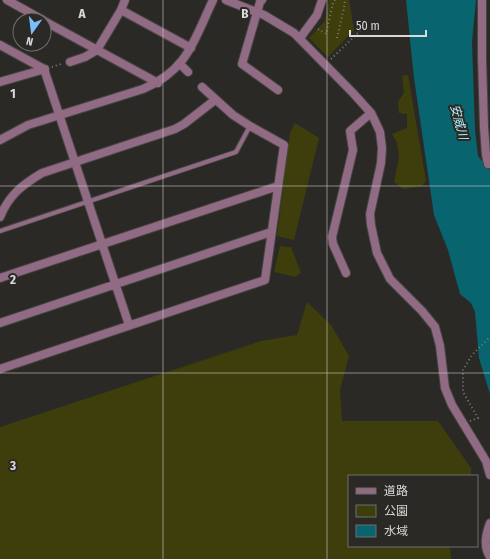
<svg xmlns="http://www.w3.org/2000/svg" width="490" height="559" font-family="'Fira Sans Condensed','Noto Sans JP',sans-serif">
  <rect width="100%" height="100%" fill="#2b2926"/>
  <!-- green -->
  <path fill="#3d3e0c" d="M329 0H349L354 30 328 57 309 38 325 21Z
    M408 75 426 181 422 186 403 189 394 182 399 158 397 143 392 134 407 128V114L399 113 398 102 404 93 402 76Z
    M295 123 319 138 294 240 277 236 290 133Z
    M280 246 291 247 301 273 295 277 274 272Z
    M307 302 331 325 349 356 340 390 342 421H438L471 468V476H349V546H450L451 559H0V427L261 341 297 335Z"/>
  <!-- water -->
  <path fill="#08646f" d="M406 0H476L472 42 475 130 478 156 490 170V394L479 358 475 312 471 303 460 294 448 250 434 215 414 78Z"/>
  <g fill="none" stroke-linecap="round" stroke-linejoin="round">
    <defs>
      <path id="service" d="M0 231 236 152 250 126"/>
      <path id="minor" d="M7 0 43 20
        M262 0 260 2 242 64 278 90
        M482 0V59L484 127 486 155 488 164
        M121 10 191 48
        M44 21 158 83
        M300 38 317 15 322 0
        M0 45 44 69 129 325
        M70 62 85 57 97 50 121 10 125 0
        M180 64 188 72
        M0 82 45 69
        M0 140 28 125 143 89C188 70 194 40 213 0
        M0 217C9 195 22 185 42 173L175 129 184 124 215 100
        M346 273 333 244 332 237 353 150 350 131 371 113
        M0 278 278 186
        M0 323 271 232
        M0 369 265 280 284 145 250 126 233 115 202 87"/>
      <path id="tertiary" d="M226 0 264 15 294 33 353 93 371 113 374 119 380 132 382 148 381 163 370 214 371 225 377 253 390 279 422 311 435 327 440 346 445 388 452 405 486 461 490 475
        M490 523C486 534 483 546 490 557"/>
    </defs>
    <!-- service casing -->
    <use href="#service" stroke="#474542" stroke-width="6"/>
    <!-- minor casing -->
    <use href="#minor" stroke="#474542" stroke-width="10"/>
    <!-- tertiary casing -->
    <use href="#tertiary" stroke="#474542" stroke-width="10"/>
    <!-- path -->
    <path stroke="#7d7b79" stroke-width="2" stroke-dasharray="1 3" stroke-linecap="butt" d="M318 29 326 34 333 3 335 0
      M337 38 344 8 345 0
      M331 59 360 31
      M52 67 61 64
      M470 421 478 418 463 392V370L472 355 490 337"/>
    <!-- service -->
    <use href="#service" stroke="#906b83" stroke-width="4"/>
    <!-- minor -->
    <use href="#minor" stroke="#906b83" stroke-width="8"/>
    <!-- tertiary -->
    <use href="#tertiary" stroke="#906b83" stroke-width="8"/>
  </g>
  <!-- grid -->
  <path fill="none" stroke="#dad9d7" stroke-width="1" stroke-opacity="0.55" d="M163 0V559M327 0V559M0 186H490M0 373H490"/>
  <g text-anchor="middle" stroke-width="4" stroke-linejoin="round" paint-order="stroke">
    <!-- water labels -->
    <g font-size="12" font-style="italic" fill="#aeecf6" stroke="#2b2926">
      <text transform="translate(459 122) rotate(75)" y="4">安威川</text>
    </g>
  </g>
  <g font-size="13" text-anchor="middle" font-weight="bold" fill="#dad9d7" stroke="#2b2926" stroke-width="4" stroke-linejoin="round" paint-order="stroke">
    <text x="82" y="18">A</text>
    <text x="245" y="18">B</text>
    <text x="13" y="98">1</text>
    <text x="13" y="284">2</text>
    <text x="13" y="470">3</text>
  </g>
  <!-- legend -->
  <rect x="348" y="475" width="130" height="72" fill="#2b2926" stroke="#716f6d"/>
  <rect x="356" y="488" width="20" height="6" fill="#906b83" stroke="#716f6d"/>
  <text x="384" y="495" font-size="12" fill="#dad9d7">道路</text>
  <rect x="356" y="505" width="20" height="12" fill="#3d3e0c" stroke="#716f6d"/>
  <text x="384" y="515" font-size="12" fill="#dad9d7">公園</text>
  <rect x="356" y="525" width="20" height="12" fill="#08646f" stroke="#716f6d"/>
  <text x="384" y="535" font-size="12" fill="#dad9d7">水域</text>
  <!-- north arrow -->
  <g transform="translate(32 32) rotate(194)"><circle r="19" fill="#2b2926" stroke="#716f6d"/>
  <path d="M0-3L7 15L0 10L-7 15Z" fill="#7bbef9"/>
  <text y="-6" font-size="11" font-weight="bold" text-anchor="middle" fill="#dad9d7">N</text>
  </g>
  <!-- scale -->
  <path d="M350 30v6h76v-6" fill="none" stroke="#dad9d7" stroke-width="2"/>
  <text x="356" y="30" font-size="12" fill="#dad9d7" stroke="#2b2926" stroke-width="3" paint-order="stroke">50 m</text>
</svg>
